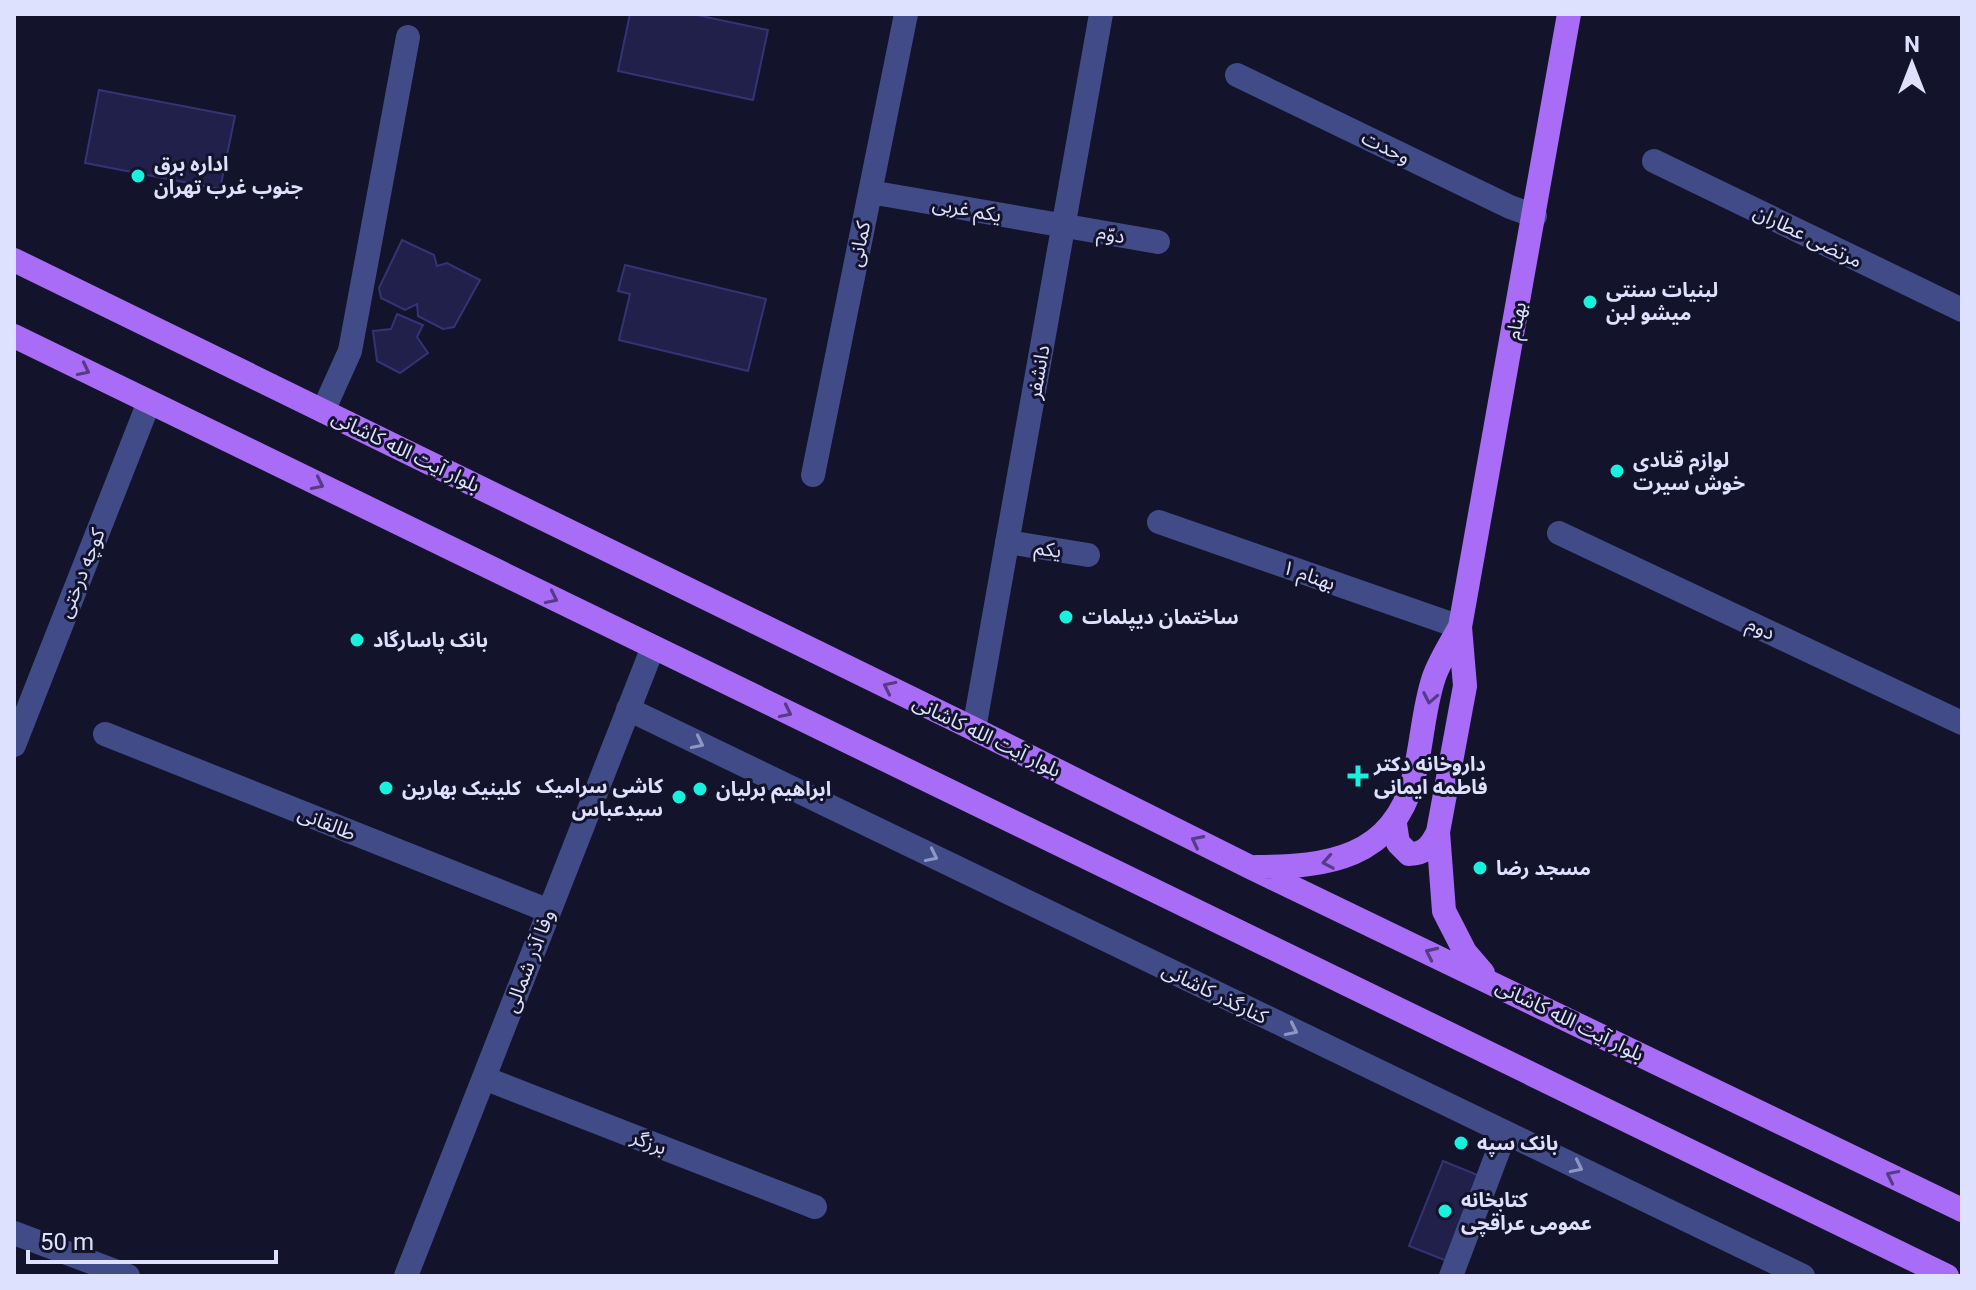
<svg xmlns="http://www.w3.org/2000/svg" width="1976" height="1290" font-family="Roboto,'Noto Sans Arabic',sans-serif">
  <rect width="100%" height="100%" fill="#13132b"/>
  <!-- building -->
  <path fill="#21204b" stroke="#343375" stroke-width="2" d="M630 14H692L768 30 753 100 618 71Z
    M99 90 235 116 220 189 85 163Z
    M402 240 434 255 437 266 447 263 480 280 454 327 443 329 418 316 417 304 405 310 381 298 379 288Z
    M625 265 766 299 748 371 619 340 630 294 618 291Z
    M397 314 423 325 417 337 428 353 400 373 377 361 373 331 391 329Z
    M1443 1161 1480 1176 1447 1261 1409 1246Z"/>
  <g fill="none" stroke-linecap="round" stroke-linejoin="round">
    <!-- minor -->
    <path stroke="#414b87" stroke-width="24" d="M1237 75 1510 207 1535 216
      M1654 161 1962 310
      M870 192 1158 242
      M323 411 350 351 408 37
      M813 475 906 14
      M1159 522 1460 627
      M1559 533 1962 723
      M1007 542 1088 555
      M628 709 1803 1276
      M974 729 1101 14
      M105 734 549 911
      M14 745 149 402
      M484 1078 815 1207
      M14 1233 128 1276
      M406 1276 653 647
      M1451 1276 1505 1133"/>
    <!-- major -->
    <path stroke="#a96cf7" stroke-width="24" d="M14 260 974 729 1250 867 1962 1210
      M14 336 1947 1276
      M1395 824 1398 843 1409 854C1425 854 1431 846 1438 832
      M1256 867C1327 867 1392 858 1413 780 1422 747 1423 709 1434 677 1440 660 1451 643 1460 627
      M1483 973 1465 952 1444 911 1438 832 1465 686 1460 627 1569 14"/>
  </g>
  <!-- one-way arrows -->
  <defs><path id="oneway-chevron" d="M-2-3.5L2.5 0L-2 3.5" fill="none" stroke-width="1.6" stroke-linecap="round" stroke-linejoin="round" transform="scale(2)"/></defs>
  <g stroke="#563b87">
    <use href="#oneway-chevron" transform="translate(84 370) rotate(26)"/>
    <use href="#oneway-chevron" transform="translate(318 484) rotate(26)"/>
    <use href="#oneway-chevron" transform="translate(552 598) rotate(26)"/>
    <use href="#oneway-chevron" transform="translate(889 687) rotate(-154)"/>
    <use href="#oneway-chevron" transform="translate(1430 698) rotate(101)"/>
    <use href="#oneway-chevron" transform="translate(786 712) rotate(26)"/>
    <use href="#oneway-chevron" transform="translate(1197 841) rotate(-153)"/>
    <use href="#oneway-chevron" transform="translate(1328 862) rotate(170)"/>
    <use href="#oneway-chevron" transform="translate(1431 953) rotate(-155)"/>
    <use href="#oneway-chevron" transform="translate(1892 1176) rotate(-154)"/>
  </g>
  <g stroke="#9096c2">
    <use href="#oneway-chevron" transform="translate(698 743) rotate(26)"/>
    <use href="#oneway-chevron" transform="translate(932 856) rotate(26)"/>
    <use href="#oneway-chevron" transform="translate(1292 1030) rotate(26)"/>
    <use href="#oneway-chevron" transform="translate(1577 1167) rotate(26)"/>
  </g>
  <!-- markers -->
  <g fill="#16f2de" stroke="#13132b" stroke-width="3">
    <circle cx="138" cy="176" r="8"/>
    <circle cx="1590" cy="302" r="8"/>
    <circle cx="1617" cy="471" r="8"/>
    <circle cx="1066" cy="617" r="8"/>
    <circle cx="357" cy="640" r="8"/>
    <path d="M1354 764h8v8h8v8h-8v8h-8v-8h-8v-8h8z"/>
    <circle cx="386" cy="788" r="8"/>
    <circle cx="700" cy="789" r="8"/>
    <circle cx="679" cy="797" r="8"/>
    <circle cx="1480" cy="868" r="8"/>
    <circle cx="1461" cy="1143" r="8"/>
    <circle cx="1445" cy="1211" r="8"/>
  </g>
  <g text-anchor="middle" stroke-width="6" stroke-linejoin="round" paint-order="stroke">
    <!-- street labels -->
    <g font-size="20" fill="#dee1fd" stroke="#13132b">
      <text transform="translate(1386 147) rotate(26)" y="7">وحدت</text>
      <text transform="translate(967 209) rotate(10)" y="7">یکم غربی</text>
      <text transform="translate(1111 234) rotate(10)" y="7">دوّم</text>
      <text transform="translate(1808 236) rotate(26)" y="7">مرتضی عطاران</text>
      <text transform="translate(859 244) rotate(-79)" y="7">کمانی</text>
      <text transform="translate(1516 321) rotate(-80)" y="7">بهنام</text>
      <text transform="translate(1038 372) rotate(-80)" y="7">دانشفر</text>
      <text transform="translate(406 451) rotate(26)" y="7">بلوار آیت الله کاشانی</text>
      <text transform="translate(1048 549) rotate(9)" y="7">یکم</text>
      <text transform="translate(81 573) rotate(-68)" y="7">کوچه درختی</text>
      <text transform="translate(1309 575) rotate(19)" y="7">بهنام ۱</text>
      <text transform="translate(1761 628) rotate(25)" y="7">دوم</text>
      <text transform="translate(987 736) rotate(26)" y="7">بلوار آیت الله کاشانی</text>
      <text transform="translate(327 823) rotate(22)" y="7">طالقانی</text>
      <text transform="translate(529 961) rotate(-69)" y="7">وفا آذر شمالی</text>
      <text transform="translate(1215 993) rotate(26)" y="7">کنارگذر کاشانی</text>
      <text transform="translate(1570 1020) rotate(26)" y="7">بلوار آیت الله کاشانی</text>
      <text transform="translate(649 1142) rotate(21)" y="7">برزگر</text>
    </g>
    <!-- poi labels -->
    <g font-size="20" font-weight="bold" fill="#dee1fd" stroke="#13132b" text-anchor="start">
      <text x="154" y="171">اداره برق<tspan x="154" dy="23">جنوب غرب تهران</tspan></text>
      <text x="1606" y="297">لبنیات سنتی<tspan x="1606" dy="23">میشو لبن</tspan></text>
      <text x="1633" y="467">لوازم قنادی<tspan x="1633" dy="23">خوش سیرت</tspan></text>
      <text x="1082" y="624">ساختمان دیپلمات</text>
      <text x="373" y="647">بانک پاسارگاد</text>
      <text x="1374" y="771">داروخانه دکتر<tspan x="1374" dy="23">فاطمه ایمانی</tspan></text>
      <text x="663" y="793" text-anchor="end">کاشی سرامیک<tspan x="663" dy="23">سیدعباس</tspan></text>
      <text x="402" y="795">کلینیک بهارین</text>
      <text x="716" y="796">ابراهیم برلیان</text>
      <text x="1496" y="875">مسجد رضا</text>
      <text x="1477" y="1150">بانک سپه</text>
      <text x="1461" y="1207">کتابخانه<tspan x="1461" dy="23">عمومی عراقچی</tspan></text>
    </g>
  </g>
  <!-- border -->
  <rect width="1976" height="1290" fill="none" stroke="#dee1fd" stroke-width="32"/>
  <!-- north arrow -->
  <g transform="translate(1912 64)" stroke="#13132b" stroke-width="6" paint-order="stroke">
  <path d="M0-6L14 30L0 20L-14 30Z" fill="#dee1fd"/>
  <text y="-12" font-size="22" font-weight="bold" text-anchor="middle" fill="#dee1fd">N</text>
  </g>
  <!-- scale -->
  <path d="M28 1250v12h248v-12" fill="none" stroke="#dee1fd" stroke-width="4"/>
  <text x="40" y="1250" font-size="24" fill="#dee1fd" stroke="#13132b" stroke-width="6" paint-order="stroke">50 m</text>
</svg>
